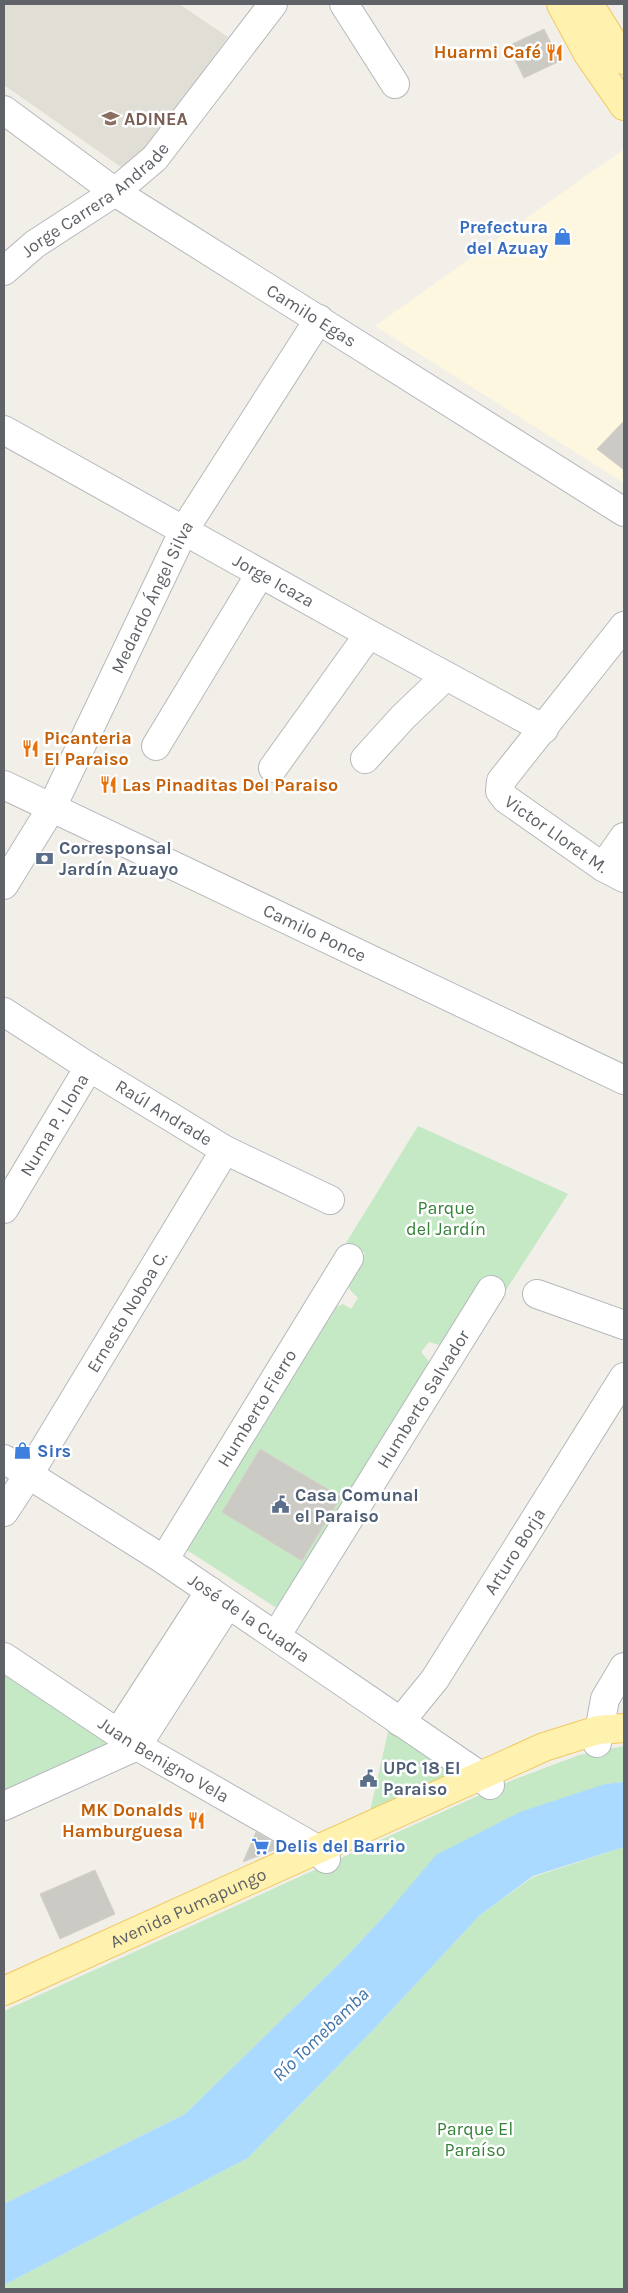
<svg xmlns="http://www.w3.org/2000/svg" width="628" height="2293" font-family="Karla,sans-serif">
  <rect width="100%" height="100%" fill="#f1efe8"/>
  <!-- commercial -->
  <path fill="#fef7e0" d="M624 149V483L375 326Z"/>
  <!-- education -->
  <path fill="#e1ded6" d="M4 4H179L228 37 143 152 121 167 4 85Z"/>
  <!-- green -->
  <path fill="#c5e8c5" d="M418 1126 568 1194 506 1290 486 1280 446 1343 439 1345 429 1342 421 1352 428 1360 431 1368 279 1606 275 1607 187 1550 185 1545 333 1308 343 1304 351 1309 358 1298 350 1290 348 1284 365 1253 346 1243Z
    M4 1672 115 1741 4 1796Z
    M391 1719 457 1772 370 1811Z
    M624 1746V1782L605 1784 387 1913 344 1959 185 2114 4 2204V2011L513 1780 579 1755Z
    M624 1847V2289H4V2285L248 2158 373 2030 480 1915 533 1877Z"/>
  <!-- water -->
  <path fill="#aadaff" d="M624 1782V1847L533 1876 480 1915 373 2030 248 2158 4 2285V2204L185 2114 344 1959 387 1913 436 1855 520 1812 605 1784Z"/>
  <!-- building -->
  <path fill="#cccac5" stroke="#d6d1c6" d="M544 29 560 61 524 78 508 46Z
    M624 421V470L597 449Z
    M260 1449 341 1497 302 1561 222 1512Z
    M256 1832 282 1847 243 1862Z
    M95 1870 115 1914 60 1939 40 1894Z"/>
  <g fill="none" stroke-linecap="round" stroke-linejoin="round">
    <defs>
      <g id="minor">
        <path d="M344 4 395 84"/>
        <path id="s1" d="M4 110 115 192 624 512"/>
        <path id="s2" d="M4 271 35 244 115 192 155 158 273 4"/>
        <path id="s3" d="M4 430 369 634 544 729"/>
        <path id="s4" d="M624 626 501 781 500 791 506 799 603 867 624 878"/>
        <path d="M156 746 260 574"/>
        <path d="M365 759 403 717 446 676"/>
        <path d="M273 768 369 634"/>
        <path id="s5" d="M4 785 624 1080"/>
        <path d="M603 867 624 837"/>
        <path id="s6" d="M4 885 52 807 184 530 319 319"/>
        <path id="s7" d="M4 1012 89 1067 225 1150 330 1200"/>
        <path id="s8" d="M4 1209 89 1067"/>
        <path d="M537 1294 624 1325"/>
        <path id="s9" d="M4 1459 164 1560 479 1775 490 1785"/>
        <path id="s10" d="M4 1512 29 1474 225 1150"/>
        <path id="s11" d="M164 1560 349 1258"/>
        <path id="s12" d="M276 1636 491 1290"/>
        <path id="s13" d="M4 1657 137 1746 317 1849 326 1859"/>
        <path id="s14" d="M400 1722 435 1679 624 1377"/>
        <path d="M118 1733 210 1591"/>
        <path d="M597 1743 605 1699 624 1667"/>
        <path d="M4 1806 137 1746 228 1604"/>
      </g>
      <g id="major">
        <path d="M561 4 588 54 624 106"/>
        <path d="M589 4 624 60"/>
        <path id="s15" d="M4 1991 544 1747 598 1730 624 1728"/>
      </g>
    </defs>
    <!-- minor casing -->
    <use href="#minor" stroke="#b5b8bc" stroke-width="30"/>
    <!-- major casing -->
    <use href="#major" stroke="#f2c960" stroke-width="30"/>
    <!-- minor -->
    <use href="#minor" stroke="#fff" stroke-width="28"/>
    <!-- major -->
    <use href="#major" stroke="#fff2af" stroke-width="28"/>
  </g>
  <!-- icons -->
  <defs>
    <symbol id="restaurant-bare" viewBox="-9 -9 18 18"><path d="M-5-6h1v4h1v-4h1v4h1v-4h1v5L-1.5 .5V6h-2V.5L-5-1ZM5-6V6H3V1.5H1.5Q1.5-4 5-6Z" fill="#e8710a" stroke="#fff" stroke-width="2.5" paint-order="stroke"/></symbol>
    <symbol id="school-bare" viewBox="-9 -9 18 18"><path d="M0-5L7-2L0 1L-7-2ZM-4 1L0 2.5L4 1V4Q0 6-4 4Z" fill="#8d6e63" stroke="#fff" stroke-width="2.5" paint-order="stroke"/></symbol>
    <symbol id="shop-bare" viewBox="-9 -9 18 18"><path d="M-5-2.5h2.3a2.7 3.5 0 0 1 5.4 0H5L5.5 6h-11ZM-1.5-2.5h3a1.5 2.3 0 0 0-3 0Z" fill="#3f7fe0" stroke="#fff" stroke-width="2.5" paint-order="stroke"/></symbol>
    <symbol id="bank-bare" viewBox="-9 -9 18 18"><path d="M-6-4H6V4H-6ZM0-2.3a2.3 2.3 0 1 0 0 4.6a2.3 2.3 0 1 0 0-4.6Z" fill="#5c6f8a" stroke="#fff" stroke-width="2.5" paint-order="stroke"/></symbol>
    <symbol id="civic-bare" viewBox="-9 -9 18 18"><path d="M-.6-6.5H3V-4.5H.6V-3L4-1V1h2V6H-6V1h2V-1L-.6-3ZM-1.2 2.5V6h2.4V2.5Z" fill="#5c6f8a" stroke="#fff" stroke-width="2.5" paint-order="stroke"/></symbol>
    <symbol id="supermarket-bare" viewBox="-9 -9 18 18"><path d="M-6-5.5h2.5l.6 2H6L4.5 2H-2.5L-4.4-4H-6ZM-1.5 3.2a1.3 1.3 0 1 0 .1 0ZM3 3.2a1.3 1.3 0 1 0 .1 0Z" fill="#3f7fe0" stroke="#fff" stroke-width="2.5" paint-order="stroke"/></symbol>
  </defs>
  <g fill-rule="evenodd">
    <use href="#restaurant-bare" x="542" y="40" width="25" height="25"/>
    <use href="#school-bare" x="98" y="106" width="25" height="25"/>
    <use href="#shop-bare" x="550" y="224" width="25" height="25"/>
    <use href="#restaurant-bare" x="18" y="736" width="25" height="25"/>
    <use href="#restaurant-bare" x="96" y="772" width="25" height="25"/>
    <use href="#bank-bare" x="32" y="846" width="25" height="25"/>
    <use href="#shop-bare" x="10" y="1438" width="25" height="25"/>
    <use href="#civic-bare" x="268" y="1492" width="25" height="25"/>
    <use href="#civic-bare" x="356" y="1766" width="25" height="25"/>
    <use href="#restaurant-bare" x="184" y="1808" width="25" height="25"/>
    <use href="#supermarket-bare" x="248" y="1834" width="25" height="25"/>
  </g>
  <g text-anchor="middle" stroke-width="5" stroke-linejoin="round" paint-order="stroke">
    <!-- food labels -->
    <g font-size="18" font-weight="bold" fill="#c56008" stroke="#fff" text-anchor="end">
      <text x="541" y="58">Huarmi Café</text>
      <text x="44" y="744" text-anchor="start">Picanteria<tspan x="44" dy="21">El Paraiso</tspan></text>
      <text x="122" y="791" text-anchor="start">Las Pinaditas Del Paraiso</text>
      <text x="183" y="1816">MK Donalds<tspan x="183" dy="21">Hamburguesa</tspan></text>
    </g>
    <!-- education labels -->
    <g font-size="18" font-weight="bold" fill="#785e54" stroke="#fff" text-anchor="start">
      <text x="124" y="125">ADINEA</text>
    </g>
    <!-- street labels -->
    <g font-size="18" fill="#5f6368" stroke="#fff">
      <text dy="6" stroke="none"><textPath href="#s2" startOffset="116">Jorge Carrera Andrade</textPath></text>
      <text dy="6" stroke="none"><textPath href="#s1" startOffset="370">Camilo Egas</textPath></text>
      <text dy="6" stroke="none"><textPath href="#s3" startOffset="309">Jorge Icaza</textPath></text>
      <text dy="6" stroke="none"><textPath href="#s6" startOffset="324">Medardo Ángel Silva</textPath></text>
      <text dy="6" stroke="none"><textPath href="#s4" startOffset="279">Victor Lloret M.</textPath></text>
      <text dy="6" stroke="none"><textPath href="#s5" startOffset="344">Camilo Ponce</textPath></text>
      <text dy="6" stroke="none"><textPath href="#s7" startOffset="189">Raúl Andrade</textPath></text>
      <text dy="6" stroke="none"><textPath href="#s8" startOffset="98">Numa P. Llona</textPath></text>
      <text dy="6" stroke="none"><textPath href="#s10" startOffset="235">Ernesto Noboa C.</textPath></text>
      <text dy="6" stroke="none"><textPath href="#s12" startOffset="279">Humberto Salvador</textPath></text>
      <text dy="6" stroke="none"><textPath href="#s11" startOffset="178">Humberto Fierro</textPath></text>
      <text dy="6" stroke="none"><textPath href="#s14" startOffset="206">Arturo Borja</textPath></text>
      <text dy="6" stroke="none"><textPath href="#s9" startOffset="292">José de la Cuadra</textPath></text>
      <text dy="6" stroke="none"><textPath href="#s13" startOffset="190">Juan Benigno Vela</textPath></text>
      <text dy="6" stroke="none"><textPath href="#s15" startOffset="202">Avenida Pumapungo</textPath></text>
    </g>
    <!-- shop labels -->
    <g font-size="18" font-weight="bold" fill="#366cbe" stroke="#fff" text-anchor="start">
      <text x="548" y="233" text-anchor="end">Prefectura<tspan x="548" dy="21">del Azuay</tspan></text>
      <text x="37" y="1457">Sirs</text>
      <text x="275" y="1852">Delis del Barrio</text>
    </g>
    <!-- service labels -->
    <g font-size="18" font-weight="bold" fill="#4e5e75" stroke="#fff" text-anchor="start">
      <text x="59" y="854">Corresponsal<tspan x="59" dy="21">Jardín Azuayo</tspan></text>
      <text x="295" y="1501">Casa Comunal<tspan x="295" dy="21">el Paraiso</tspan></text>
      <text x="383" y="1774">UPC 18 El<tspan x="383" dy="21">Paraiso</tspan></text>
    </g>
    <!-- park labels -->
    <g font-size="18" fill="#348238" stroke="#fff">
      <text x="446" y="1214">Parque<tspan x="446" dy="21">del Jardín</tspan></text>
      <text x="475" y="2135">Parque El<tspan x="475" dy="21">Paraíso</tspan></text>
    </g>
    <!-- water labels -->
    <g font-size="19" font-style="italic" fill="#4174aa" stroke="#fff">
      <text transform="translate(320 2034) rotate(-44)" y="7">Río Tomebamba</text>
    </g>
  </g>
  <!-- border -->
  <rect width="628" height="2293" fill="none" stroke="#5f6368" stroke-width="10"/>
</svg>
